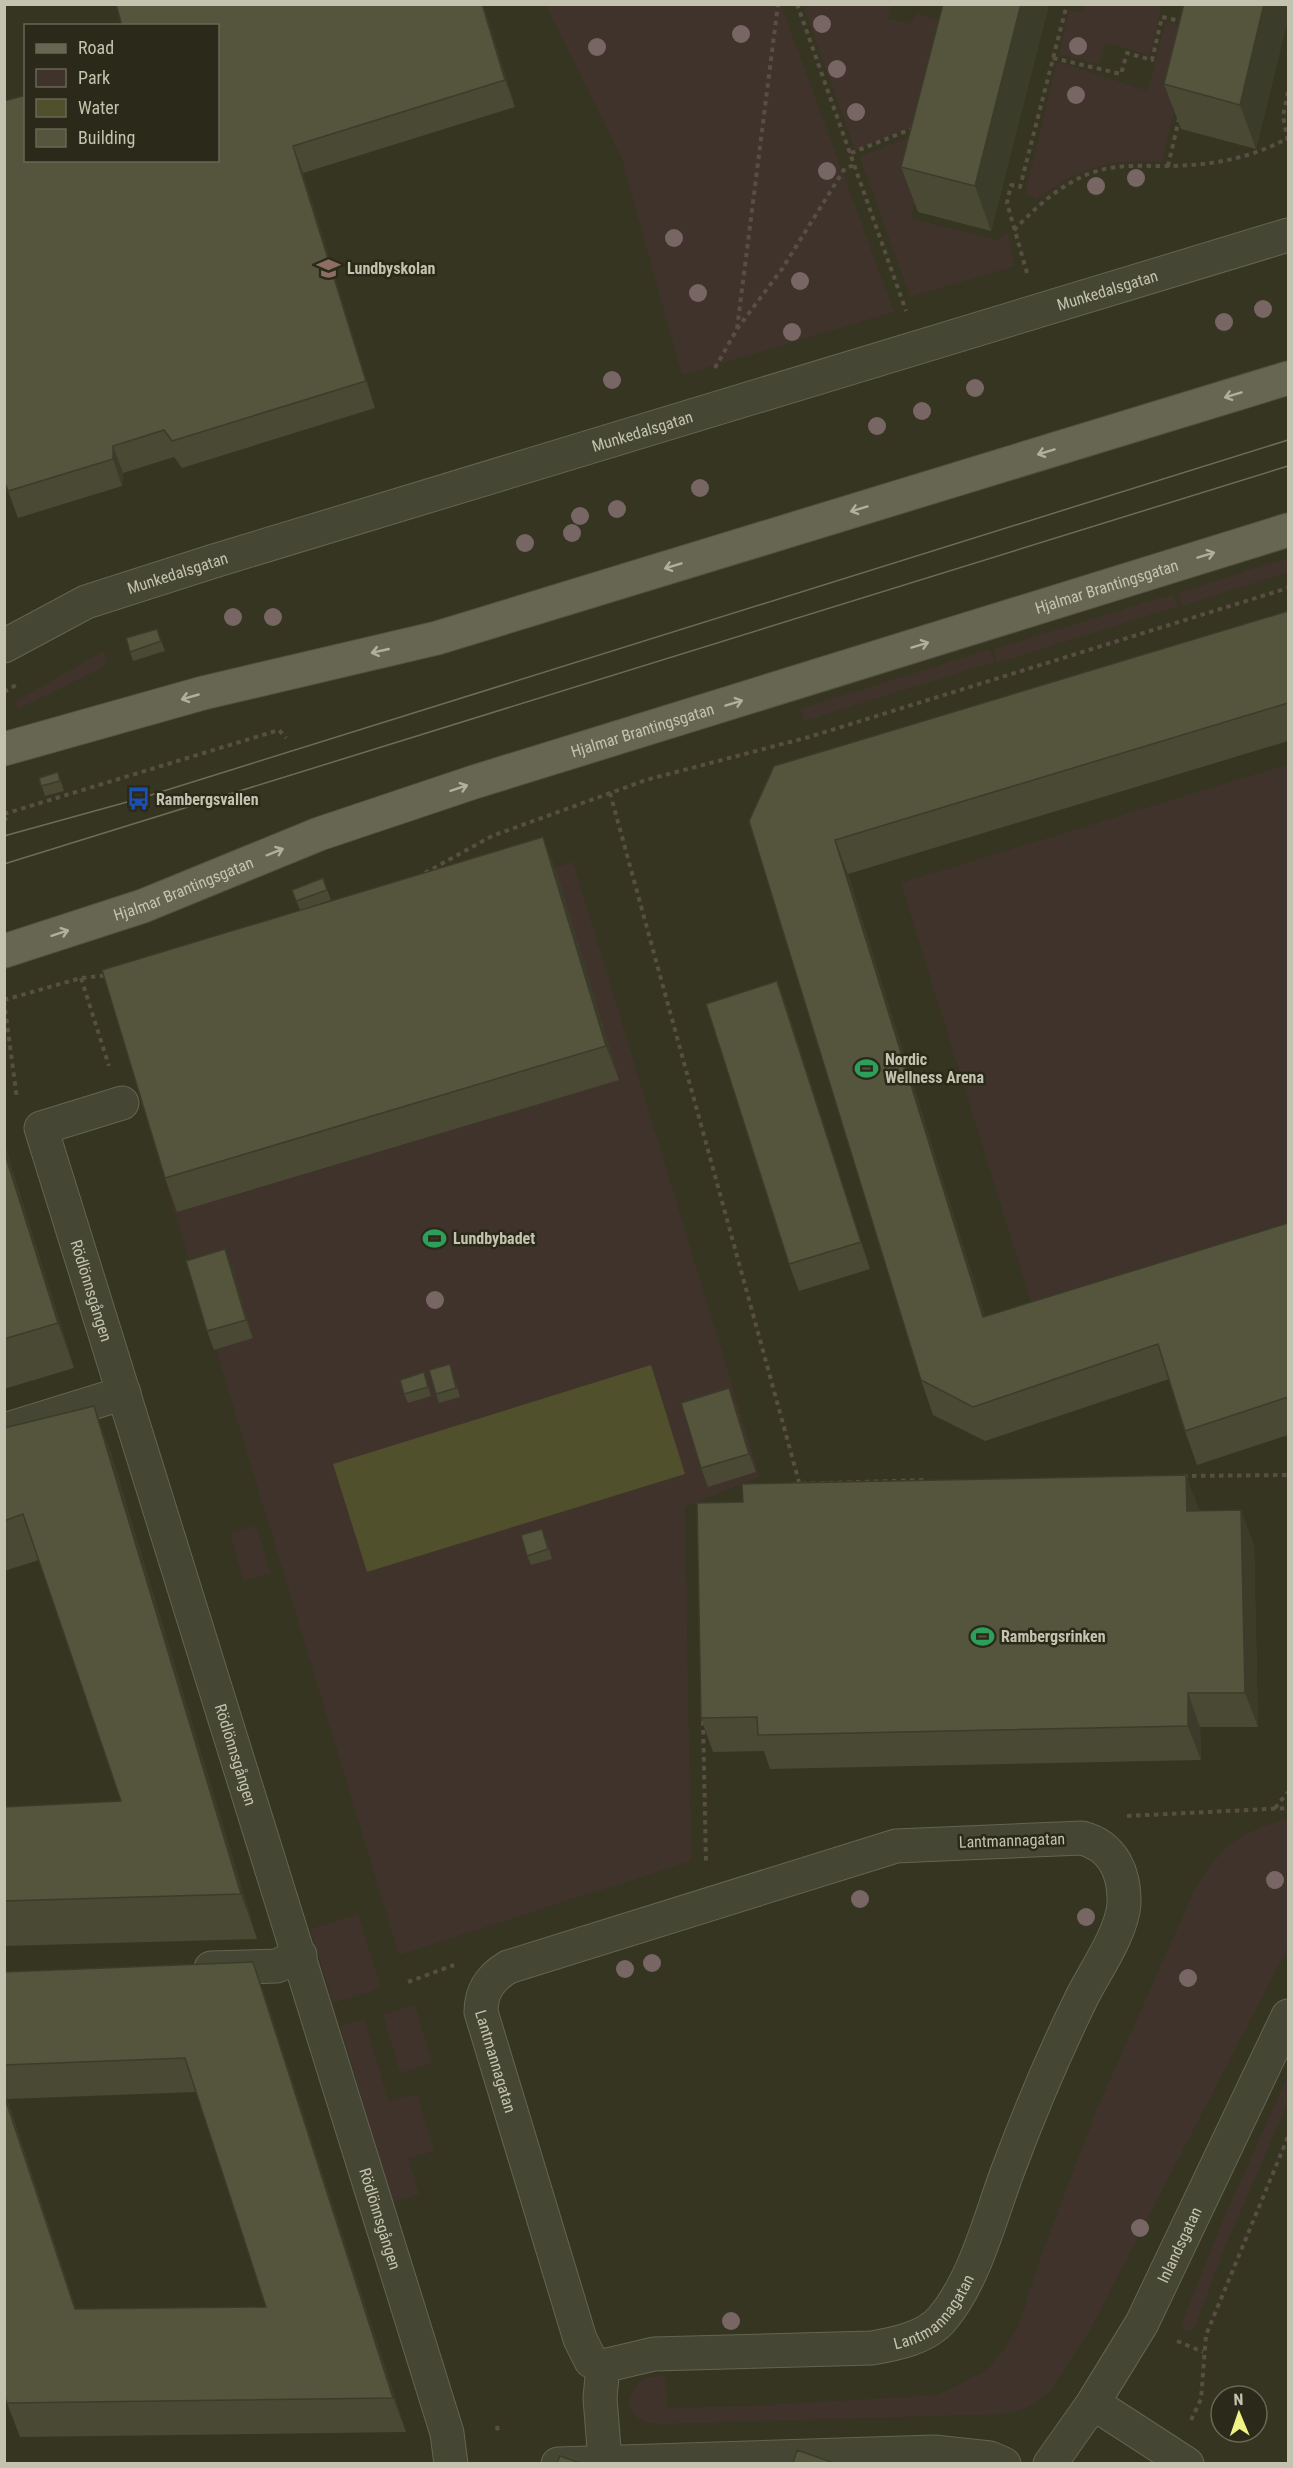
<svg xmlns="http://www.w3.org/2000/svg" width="1293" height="2468" font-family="'Roboto Condensed',sans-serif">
  <rect width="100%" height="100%" fill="#363521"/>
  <!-- green -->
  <path fill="#40332c" d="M546 5H781L894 312 682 375 622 159Z
    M803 5H891L888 19 912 24 916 13 944 22 918 125 855 150Z
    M1085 5H1162L1150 55 1105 43 1099 64 1059 54 1069 10 1082 13Z
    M1165 22 1195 29 1162 161C1109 159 1080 167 1037 199L1025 194 1057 62C1088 71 1117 81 1148 91Z
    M926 130 930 132 911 219 999 240 1007 232 1015 266 910 297 860 157Z
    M1288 558V572L1182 606 1178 593Z
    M1172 594 1179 606 997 663 994 649Z
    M990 649 994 662 804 721 800 709Z
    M104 651 107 663 104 667 18 709 14 702Z
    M1288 764V1222L1031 1302 901 883Z
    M573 862 760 1477 685 1507 691 1861 399 1955 110 998Z
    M256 1526 270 1573 244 1581 230 1533Z
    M1288 1819V1947L1090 2330 1050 2391 1029 2407 1005 2414 660 2424C626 2423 619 2397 646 2377L665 2376 667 2408 750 2406 938 2395 987 2370 1003 2351 1018 2327 1043 2251 1097 2109 1196 1887C1222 1845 1241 1831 1288 1819Z
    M358 1914 381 1988 333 2003 310 1929Z
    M415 2005 432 2063 400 2073 383 2014Z
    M364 2019 389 2102 417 2094 434 2151 408 2159 419 2194 393 2202 340 2026Z
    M1288 2076V2102L1223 2252 1197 2322 1193 2330 1186 2332 1181 2327 1184 2317 1226 2213Z"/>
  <!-- water -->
  <path fill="#51502d" d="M651 1365 685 1474 367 1572 333 1464Z"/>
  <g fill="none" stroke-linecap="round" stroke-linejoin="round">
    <defs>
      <g id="minor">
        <path id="s1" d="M4 646 86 602 214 561 1288 235"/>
        <path id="s2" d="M122 1103 41 1128 447 2433 451 2464"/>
        <path d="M4 1430 124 1393"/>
        <path d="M211 1968 277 1966 300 1955"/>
        <path id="s3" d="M603 2366 654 2354 872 2348C895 2344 926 2338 942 2319 975 2280 990 2218 1008 2170 1030 2111 1055 2052 1083 1995 1096 1970 1122 1932 1124 1904 1125 1873 1113 1846 1082 1838L896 1846 508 1967C490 1978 481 1991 481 2012L580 2339 591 2361 603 2366 600 2398 605 2461"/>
        <path d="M1093 2403 1187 2464"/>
        <path d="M558 2464 934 2452 990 2458 1004 2464"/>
        <path id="s4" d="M1050 2464 1093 2403 1142 2323 1288 2016"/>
      </g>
      <g id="major">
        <path d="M4 749 203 693 437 638 1288 378"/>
        <path id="s5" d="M4 951 143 906 319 834 474 782 1288 530"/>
      </g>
    </defs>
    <!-- minor casing -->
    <use href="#minor" stroke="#646452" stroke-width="35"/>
    <!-- major casing -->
    <use href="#major" stroke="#535241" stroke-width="35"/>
    <!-- path -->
    <path stroke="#584f44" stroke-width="4" stroke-dasharray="4.5 4.5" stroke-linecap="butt" d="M797 4 906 311
      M1053 58 1121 74 1127 53 1152 60 1162 17 1184 22
      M1288 92 1283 116 1288 142
      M851 153 914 128
      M1168 166 1179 119
      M1014 230C1036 207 1061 184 1091 173 1115 164 1139 166 1164 166 1208 166 1250 159 1288 138
      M1027 273 1007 203 1011 185 1020 187 1067 4
      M737 329 782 269 845 168 855 165
      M715 368 737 329 778 4
      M4 692 16 685
      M610 793 799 1482
      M4 814 279 730 286 738
      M4 817 7 822
      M425 873 492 836 646 780 809 737 1288 588
      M81 978 109 1066
      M4 1000 81 978 108 975
      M4 1001 17 1099
      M1183 1476 1288 1475
      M793 1484 926 1480
      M703 1721 706 1863
      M1275 1808 1288 1792
      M1127 1816 1288 1808
      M408 1982 454 1965
      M1177 2341 1203 2352
      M1191 2420 1201 2399 1206 2335 1288 2137
      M497 2426 498 2432"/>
    <!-- minor -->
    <use href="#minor" stroke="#464634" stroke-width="33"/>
    <!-- major -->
    <use href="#major" stroke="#666652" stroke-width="33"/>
    <!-- tram -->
    <path stroke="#6d6d56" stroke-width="1.5" d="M4 836 138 799 1288 440
      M4 864 1288 466"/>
  </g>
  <!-- trees -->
  <g fill="#776664">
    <circle cx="822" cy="24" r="9"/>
    <circle cx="741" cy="34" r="9"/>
    <circle cx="1078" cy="46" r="9"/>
    <circle cx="597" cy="47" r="9"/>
    <circle cx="837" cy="69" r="9"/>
    <circle cx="1076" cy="95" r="9"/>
    <circle cx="856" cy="112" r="9"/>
    <circle cx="827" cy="171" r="9"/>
    <circle cx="1136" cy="178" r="9"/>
    <circle cx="1096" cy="186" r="9"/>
    <circle cx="674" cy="238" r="9"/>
    <circle cx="800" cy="281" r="9"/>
    <circle cx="698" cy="293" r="9"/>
    <circle cx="1263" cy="309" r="9"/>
    <circle cx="1224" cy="322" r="9"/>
    <circle cx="792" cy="332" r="9"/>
    <circle cx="612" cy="380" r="9"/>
    <circle cx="975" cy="388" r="9"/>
    <circle cx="922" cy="411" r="9"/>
    <circle cx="877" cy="426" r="9"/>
    <circle cx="700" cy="488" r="9"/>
    <circle cx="617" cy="509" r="9"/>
    <circle cx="580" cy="516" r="9"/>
    <circle cx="572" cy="533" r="9"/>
    <circle cx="525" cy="543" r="9"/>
    <circle cx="233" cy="617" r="9"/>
    <circle cx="273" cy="617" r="9"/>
    <circle cx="435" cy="1300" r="9"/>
    <circle cx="1275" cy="1880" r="9"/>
    <circle cx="860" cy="1899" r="9"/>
    <circle cx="1086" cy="1917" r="9"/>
    <circle cx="652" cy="1963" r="9"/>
    <circle cx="625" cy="1969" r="9"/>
    <circle cx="1188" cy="1978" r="9"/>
    <circle cx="1140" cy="2228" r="9"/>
    <circle cx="731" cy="2321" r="9"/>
  </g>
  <!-- wall -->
  <path fill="#494934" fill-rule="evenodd" d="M483 4 515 107 303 173 375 408 182 468 174 457 123 473 122 486 18 518 8 491 4 101Z
    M943 4H1049L991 231 918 212 901 167Z
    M1288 4V18L1256 149 1181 129 1164 84Z
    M1288 611V741L848 874 985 1317 1288 1223V1435L1197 1465 1185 1431 1169 1379 985 1441 933 1415 921 1380 749 821Z
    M157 629 165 651 133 661 130 652Z
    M58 772 64 791 45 796 39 778Z
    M556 871 619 1080 177 1212 165 1178 300 910 292 890 323 878 331 900 307 908Z
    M777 981 787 1008 870 1269 799 1291 789 1264Z
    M4 1143 74 1368 4 1389Z
    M225 1249 232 1268 253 1338 214 1350 207 1331Z
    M450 1364 460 1397 439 1403 436 1394Z
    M424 1372 431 1396 408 1403 404 1394Z
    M729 1388 736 1407 756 1472 708 1487 701 1468Z
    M4 1428 110 1450 257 1939 4 1946V1807L121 1801 39 1560 4 1571Z
    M1199 1509V1511L1254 1544 1258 1727H1200L1201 1760 770 1769 764 1751 713 1752 701 1718Z
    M546 1539 552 1559 531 1565 527 1556Z
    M4 1972 265 1996 406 2432 20 2437 4 2395ZM196 2092 266 2307 76 2309 7 2099Z"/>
  <!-- shaded-wall -->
  <path fill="#3c3c2b" d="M482 4H483L515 107 505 80Z
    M1021 4H1049L991 231 975 186Z
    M1264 4H1288V18L1256 149 1240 105Z
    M293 146 303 173 375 408 366 381Z
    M113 446 123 473 122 486 113 459Z
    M543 837 556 871 619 1080 606 1046Z
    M835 840 848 874 996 1351 983 1317Z
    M777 981 787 1008 870 1269 861 1242Z
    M4 1143 74 1368 58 1323 4 1151Z
    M225 1249 232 1268 253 1338 246 1320Z
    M729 1388 736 1407 756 1472 749 1454Z
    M94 1406 110 1450 257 1939 241 1894Z
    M1186 1475 1199 1509V1545L1187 1511Z
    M1241 1510 1254 1544 1258 1727 1245 1693Z
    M1188 1693 1200 1727 1201 1760 1188 1726Z
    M253 1962 265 1996 406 2432 393 2398Z
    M4 2092 87 2343 75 2309 4 2095Z"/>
  <!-- building -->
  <path fill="#55553d" stroke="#3c3c2b" stroke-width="1.5" d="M116 4H482L505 80 293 146 366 381 172 441 164 430 113 446V459L8 491 4 480V101L26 95V160H218V26H122Z
    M943 4H1021L975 186 901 167Z
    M1184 4H1264L1240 105 1164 84Z
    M1288 611V703L835 840 983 1317 1288 1223V1397L1185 1431 1158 1344 973 1407 921 1380 749 821 774 766Z
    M157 629 161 641 130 652 126 638Z
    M58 772 60 781 41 786 39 778Z
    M543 837 606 1046 165 1178 102 970Z
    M323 878 327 890 296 901 292 890Z
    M777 981 861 1242 789 1264 706 1004Z
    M4 1151 58 1323 4 1339Z
    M225 1249 246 1320 207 1331 186 1261Z
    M450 1364 456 1388 436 1394 429 1370Z
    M424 1372 428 1387 404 1394 400 1380Z
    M729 1388 749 1454 701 1468 681 1403Z
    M94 1406 241 1894 4 1901V1807L121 1801 23 1514 4 1521V1428Z
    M1186 1475 1187 1511 1241 1510 1245 1693H1188V1726L758 1735 757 1717 701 1718 697 1503 743 1502 742 1484Z
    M542 1529 548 1549 527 1556 521 1535Z
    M253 1962 393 2398 7 2403 4 2395V2095L75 2309 266 2307 185 2058 4 2065V1972Z
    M797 2450 834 2463H793Z
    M560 2456 580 2463H557Z"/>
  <!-- one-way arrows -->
  <defs><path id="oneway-shaft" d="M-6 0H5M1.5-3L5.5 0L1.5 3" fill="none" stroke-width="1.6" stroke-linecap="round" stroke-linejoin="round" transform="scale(1.5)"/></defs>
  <g stroke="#b0b09c">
    <use href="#oneway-shaft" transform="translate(1233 395) rotate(163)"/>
    <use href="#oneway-shaft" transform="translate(1046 452) rotate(163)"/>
    <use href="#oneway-shaft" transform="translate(859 509) rotate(163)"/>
    <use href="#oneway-shaft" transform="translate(1206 555) rotate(-17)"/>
    <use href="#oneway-shaft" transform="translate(673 566) rotate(163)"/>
    <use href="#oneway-shaft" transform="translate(920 645) rotate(-17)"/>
    <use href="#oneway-shaft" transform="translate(380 651) rotate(167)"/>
    <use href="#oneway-shaft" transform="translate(190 697) rotate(164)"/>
    <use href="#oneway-shaft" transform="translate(734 703) rotate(-17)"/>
    <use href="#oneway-shaft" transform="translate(459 788) rotate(-18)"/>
    <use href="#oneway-shaft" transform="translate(275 852) rotate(-22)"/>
    <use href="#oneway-shaft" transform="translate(60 933) rotate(-18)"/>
  </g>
  <!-- icons -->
  <defs>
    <symbol id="school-bare" viewBox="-9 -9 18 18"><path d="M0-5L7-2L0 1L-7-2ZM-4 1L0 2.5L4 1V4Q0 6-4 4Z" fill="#8d6e63" stroke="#2b2a1a" stroke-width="2.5" paint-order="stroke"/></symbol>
    <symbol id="bus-bare" viewBox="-9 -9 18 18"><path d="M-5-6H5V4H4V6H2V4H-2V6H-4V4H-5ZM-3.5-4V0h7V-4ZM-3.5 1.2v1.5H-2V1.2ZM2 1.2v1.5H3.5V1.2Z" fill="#1a4fb4" stroke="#2b2a1a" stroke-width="2.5" paint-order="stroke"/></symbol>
    <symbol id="stadium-bare" viewBox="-9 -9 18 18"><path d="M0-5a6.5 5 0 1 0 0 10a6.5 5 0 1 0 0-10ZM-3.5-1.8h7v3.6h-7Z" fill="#2e9e5b" stroke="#2b2a1a" stroke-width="2.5" paint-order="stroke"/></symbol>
  </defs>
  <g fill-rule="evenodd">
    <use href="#school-bare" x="312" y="252" width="33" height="33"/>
    <use href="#bus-bare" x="122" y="782" width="33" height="33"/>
    <use href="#stadium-bare" x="850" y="1052" width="33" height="33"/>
    <use href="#stadium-bare" x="418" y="1222" width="33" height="33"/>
    <use href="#stadium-bare" x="966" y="1620" width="33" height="33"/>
  </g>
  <g text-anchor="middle" stroke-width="5" stroke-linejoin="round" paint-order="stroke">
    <!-- poi labels -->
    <g font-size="16" font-weight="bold" fill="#c3c3af" stroke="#2b2a1a" text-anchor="start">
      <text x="347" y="274">Lundbyskolan</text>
      <text x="156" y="805">Rambergsvallen</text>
      <text x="885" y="1065">Nordic<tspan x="885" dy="18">Wellness Arena</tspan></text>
      <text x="453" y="1244">Lundbybadet</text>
      <text x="1001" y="1642">Rambergsrinken</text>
    </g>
    <!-- street labels -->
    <g font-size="16" fill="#c3c3af" stroke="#2b2a1a">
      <text dy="6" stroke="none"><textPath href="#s1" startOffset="1161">Munkedalsgatan</textPath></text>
      <text dy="6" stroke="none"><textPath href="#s1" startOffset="675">Munkedalsgatan</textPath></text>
      <text dy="6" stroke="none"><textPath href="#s1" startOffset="189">Munkedalsgatan</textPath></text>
      <text dy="6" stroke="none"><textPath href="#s5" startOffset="1162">Hjalmar Brantingsgatan</textPath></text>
      <text dy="6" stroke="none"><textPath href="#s5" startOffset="676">Hjalmar Brantingsgatan</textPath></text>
      <text dy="6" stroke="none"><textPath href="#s5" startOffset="190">Hjalmar Brantingsgatan</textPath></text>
      <text dy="6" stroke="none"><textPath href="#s2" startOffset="255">Rödlönnsgången</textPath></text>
      <text dy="6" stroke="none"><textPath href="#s2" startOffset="741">Rödlönnsgången</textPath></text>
      <text transform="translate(1012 1840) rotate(-2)" y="6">Lantmannagatan</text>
      <text dy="6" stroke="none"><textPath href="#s3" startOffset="1587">Lantmannagatan</textPath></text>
      <text dy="6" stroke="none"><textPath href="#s2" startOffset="1227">Rödlönnsgången</textPath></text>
      <text dy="6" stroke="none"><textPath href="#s4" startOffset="255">Inlandsgatan</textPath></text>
      <text dy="6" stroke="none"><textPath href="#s3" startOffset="346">Lantmannagatan</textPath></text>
    </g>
  </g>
  <!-- border -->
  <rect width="1293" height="2468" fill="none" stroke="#c3c3af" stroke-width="12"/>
  <!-- legend -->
  <rect x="24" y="24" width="195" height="138" fill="#2b2a1a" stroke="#686756" stroke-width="1.5"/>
  <rect x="36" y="44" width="30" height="9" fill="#666652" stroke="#686756" stroke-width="1.5"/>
  <text x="78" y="54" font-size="18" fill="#c3c3af">Road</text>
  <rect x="36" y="69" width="30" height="18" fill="#40332c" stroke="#686756" stroke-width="1.5"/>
  <text x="78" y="84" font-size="18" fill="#c3c3af">Park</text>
  <rect x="36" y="99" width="30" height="18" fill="#51502d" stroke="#686756" stroke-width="1.5"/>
  <text x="78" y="114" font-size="18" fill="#c3c3af">Water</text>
  <rect x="36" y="129" width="30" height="18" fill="#55553d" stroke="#686756" stroke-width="1.5"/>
  <text x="78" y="144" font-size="18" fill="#c3c3af">Building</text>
  <!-- north arrow -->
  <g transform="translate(1239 2414) rotate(358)"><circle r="28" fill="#2b2a1a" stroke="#686756" stroke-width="1.5"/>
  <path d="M0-4.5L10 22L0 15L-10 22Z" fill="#f0f186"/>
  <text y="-9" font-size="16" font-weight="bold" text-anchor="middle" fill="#c3c3af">N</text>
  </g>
</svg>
